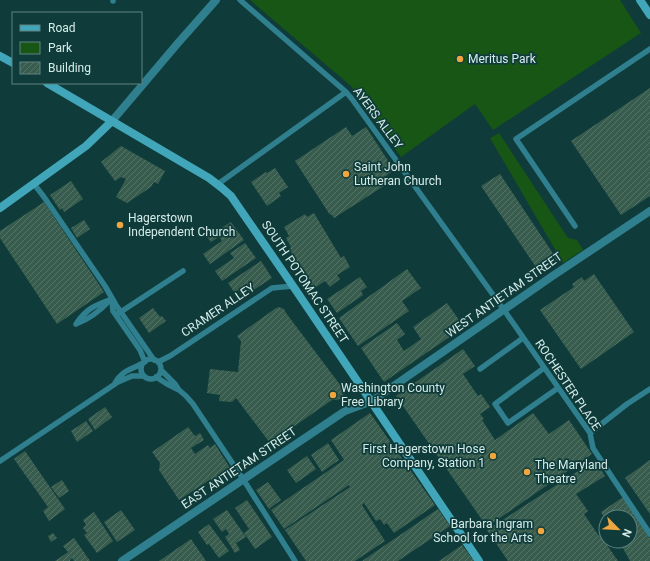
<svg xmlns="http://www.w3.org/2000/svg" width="650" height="561" font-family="Roboto,sans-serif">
  <defs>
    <pattern id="building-hatch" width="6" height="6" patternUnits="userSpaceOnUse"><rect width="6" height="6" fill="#385c4d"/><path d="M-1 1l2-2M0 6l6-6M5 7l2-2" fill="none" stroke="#547467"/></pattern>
  </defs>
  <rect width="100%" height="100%" fill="#0f3c3a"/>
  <!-- green -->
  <path fill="#185615" d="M250 0H620L641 33 493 130 475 104 401 157 351 86Z
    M499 133 568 238 577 240 583 250 563 263 490 138Z"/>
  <!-- building -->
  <path fill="url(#building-hatch)" d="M650 88V196L621 215 571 141Z
    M346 127 352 136 366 127 394 170 383 178 387 184 334 218 331 214 330 215 295 161Z
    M121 146 165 171 158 184 154 182 151 187 127 203 116 197 126 179 121 177 115 181 101 162Z
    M275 168 288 187 279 193 281 196 267 206 251 182 266 172 267 173Z
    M500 174 558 261 540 273 481 186Z
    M71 181 83 199 64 212 62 208 60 210 50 195Z
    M44 202 104 292 57 324 0 238V231Z
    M314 213 341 258 344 256 350 267 337 275 340 279 330 287 325 281 313 289 289 249 291 247 286 238 289 236 284 227 305 214 307 217Z
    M84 220 90 229 77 238 71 228Z
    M231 222 244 240 210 264 203 254 222 241 219 237 211 242 207 237Z
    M245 243 256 258 222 281 215 271 234 258 230 253Z
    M261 261 272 278 243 297 238 290 234 292 228 283Z
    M407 269 421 288 402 301 409 311 358 346 339 318Z
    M594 274 634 332 581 369 540 310 574 287 572 284 582 277 584 281Z
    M360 277 367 287 361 291 363 295 337 313 327 299Z
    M447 303 464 327 384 382 361 348 397 323 405 334 397 340 404 351 421 339 413 327Z
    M279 307 284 309 286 313 341 386 343 389V396L340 399 336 400H332L270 443 236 398 232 402 219 401 220 395 207 393 210 369 238 372 241 341 237 336 276 308Z
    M153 308 160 317 162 316 166 321 149 333 139 318Z
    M463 349 475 366 463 374 478 396 481 394 490 407 480 414 484 419 482 420 495 440 533 413 549 434 569 420 592 454 487 527 396 396Z
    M105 407 112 417 95 430 88 419Z
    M370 413 435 505 394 533 387 523 384 525 380 519 376 521 364 503 362 505 385 541 355 561H306L285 530 350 487 349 485 284 529 271 510 344 460 331 440Z
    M86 421 93 431 77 442 71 431Z
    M188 427 195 436 200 433 204 440 191 448 195 454 208 445 210 448 215 444 232 471 214 483 211 479 179 500 159 470 160 463 152 452Z
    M328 443 339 460 322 472 311 455Z
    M25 451 65 509 49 521 43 511 48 507 14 459Z
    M307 456 316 469 296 483 287 470Z
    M595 460 605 476 576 494 588 511 584 514 599 536 600 535 618 561H508L487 530Z
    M650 460V514L625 478Z
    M62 480 69 491 59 498 51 487Z
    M268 482 281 500 269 509 256 490Z
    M623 497 650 538V561H630L619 541H630V517H606V520L601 512Z
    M247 500 272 537 255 549 244 533 249 529 235 508Z
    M438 509 450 526 398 561H362Z
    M121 510 135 530 117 542 104 522Z
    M227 510 246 537 236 543 240 550 235 553 225 537 229 534 226 529 222 532 213 519Z
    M94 512 113 541 97 553 84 535 87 533 83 528 86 525 83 520Z
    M209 524 229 551 219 558 209 544 207 545 198 532Z
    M53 533 57 538 51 542 48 536Z
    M74 538 90 561H74L72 558 70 560V561H55L68 552 63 546Z
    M191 539 206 561H159Z
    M462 545 474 561H439Z"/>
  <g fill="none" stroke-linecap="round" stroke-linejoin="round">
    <!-- service -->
    <path stroke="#307f8f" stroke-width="5.5" d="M240 0 346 92 352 99 504 310 590 433 593 448 612 477 650 534
      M113 1V0
      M34 184 44 197 105 286 116 305 154 360
      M218 184 346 92
      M575 226 516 139 650 49
      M112 301 113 311 140 350 145 362
      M116 315 183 271
      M76 324C86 309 95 305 112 299
      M76 324C90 319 100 311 110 300
      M141 369a10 10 0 1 1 20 0a10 10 0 1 1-20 0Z
      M158 362 170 356 272 288 293 286
      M544 368 495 404 508 423 558 388
      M480 369 523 338
      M161 370 175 384 179 390 186 396 193 404 243 479 295 561
      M156 377 167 384 179 390
      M115 383C122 370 131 370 143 363
      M590 433 627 404 650 389
      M0 461 118 382 132 376H144"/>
    <!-- minor -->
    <path stroke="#307f8f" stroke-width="8" d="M112 121 178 43 216 0
      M122 561 345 411 372 401 551 277 650 211"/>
    <!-- secondary -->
    <path stroke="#41a6ba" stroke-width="8" d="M640 0 650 15
      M0 56 13 63
      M47 83 209 178 222 188 231 196 293 286 479 561
      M0 208 86 146 112 121"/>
  </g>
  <!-- markers -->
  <g fill="#f0a63e" stroke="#0f3c3a" stroke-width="1.5">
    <circle cx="460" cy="59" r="4"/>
    <circle cx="346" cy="174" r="4"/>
    <circle cx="120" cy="225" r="4"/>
    <circle cx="333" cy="395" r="4"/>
    <circle cx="493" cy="456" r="4"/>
    <circle cx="527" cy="472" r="4"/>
    <circle cx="541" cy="531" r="4"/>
  </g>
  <g text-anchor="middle" stroke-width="3.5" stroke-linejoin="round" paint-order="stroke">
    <!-- poi labels -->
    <g font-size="12" fill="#d5ecea" stroke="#0f3c3a" text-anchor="start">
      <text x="468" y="63">Meritus Park</text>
      <text x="354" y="171">Saint John<tspan x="354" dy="14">Lutheran Church</tspan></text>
      <text x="128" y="222">Hagerstown<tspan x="128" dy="14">Independent Church</tspan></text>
      <text x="341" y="392">Washington County<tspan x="341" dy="14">Free Library</tspan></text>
      <text x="485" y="453" text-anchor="end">First Hagerstown Hose<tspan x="485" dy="14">Company, Station 1</tspan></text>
      <text x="535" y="469">The Maryland<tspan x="535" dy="14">Theatre</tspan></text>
      <text x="533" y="528" text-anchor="end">Barbara Ingram<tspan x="533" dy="14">School for the Arts</tspan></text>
    </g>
    <!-- street labels -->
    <g font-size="12" fill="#d5ecea" stroke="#0f3c3a">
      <text transform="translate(378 118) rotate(53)" y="4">AYERS ALLEY</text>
      <text transform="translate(305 282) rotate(56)" y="4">SOUTH POTOMAC STREET</text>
      <text transform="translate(504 295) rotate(-35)" y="4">WEST ANTIETAM STREET</text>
      <text transform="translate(218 310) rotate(-34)" y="4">CRAMER ALLEY</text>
      <text transform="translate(568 385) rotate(56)" y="4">ROCHESTER PLACE</text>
      <text transform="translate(239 468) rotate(-34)" y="4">EAST ANTIETAM STREET</text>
    </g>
  </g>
  <!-- legend -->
  <rect x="12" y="12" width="130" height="72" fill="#0f3c3a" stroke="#5e8280"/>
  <rect x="20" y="25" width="20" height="6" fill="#41a6ba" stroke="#5e8280"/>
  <text x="48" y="32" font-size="12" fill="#d5ecea">Road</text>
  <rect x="20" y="42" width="20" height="12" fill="#185615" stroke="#5e8280"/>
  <text x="48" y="52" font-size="12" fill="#d5ecea">Park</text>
  <rect x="20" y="62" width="20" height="12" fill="url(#building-hatch)" stroke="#5e8280"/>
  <text x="48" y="72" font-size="12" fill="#d5ecea">Building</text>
  <!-- north arrow -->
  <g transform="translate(618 529) rotate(114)"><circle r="19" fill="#0f3c3a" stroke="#5e8280"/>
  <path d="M0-3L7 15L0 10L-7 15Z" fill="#f0a63e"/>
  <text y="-6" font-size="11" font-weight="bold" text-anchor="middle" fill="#d5ecea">N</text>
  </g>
</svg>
